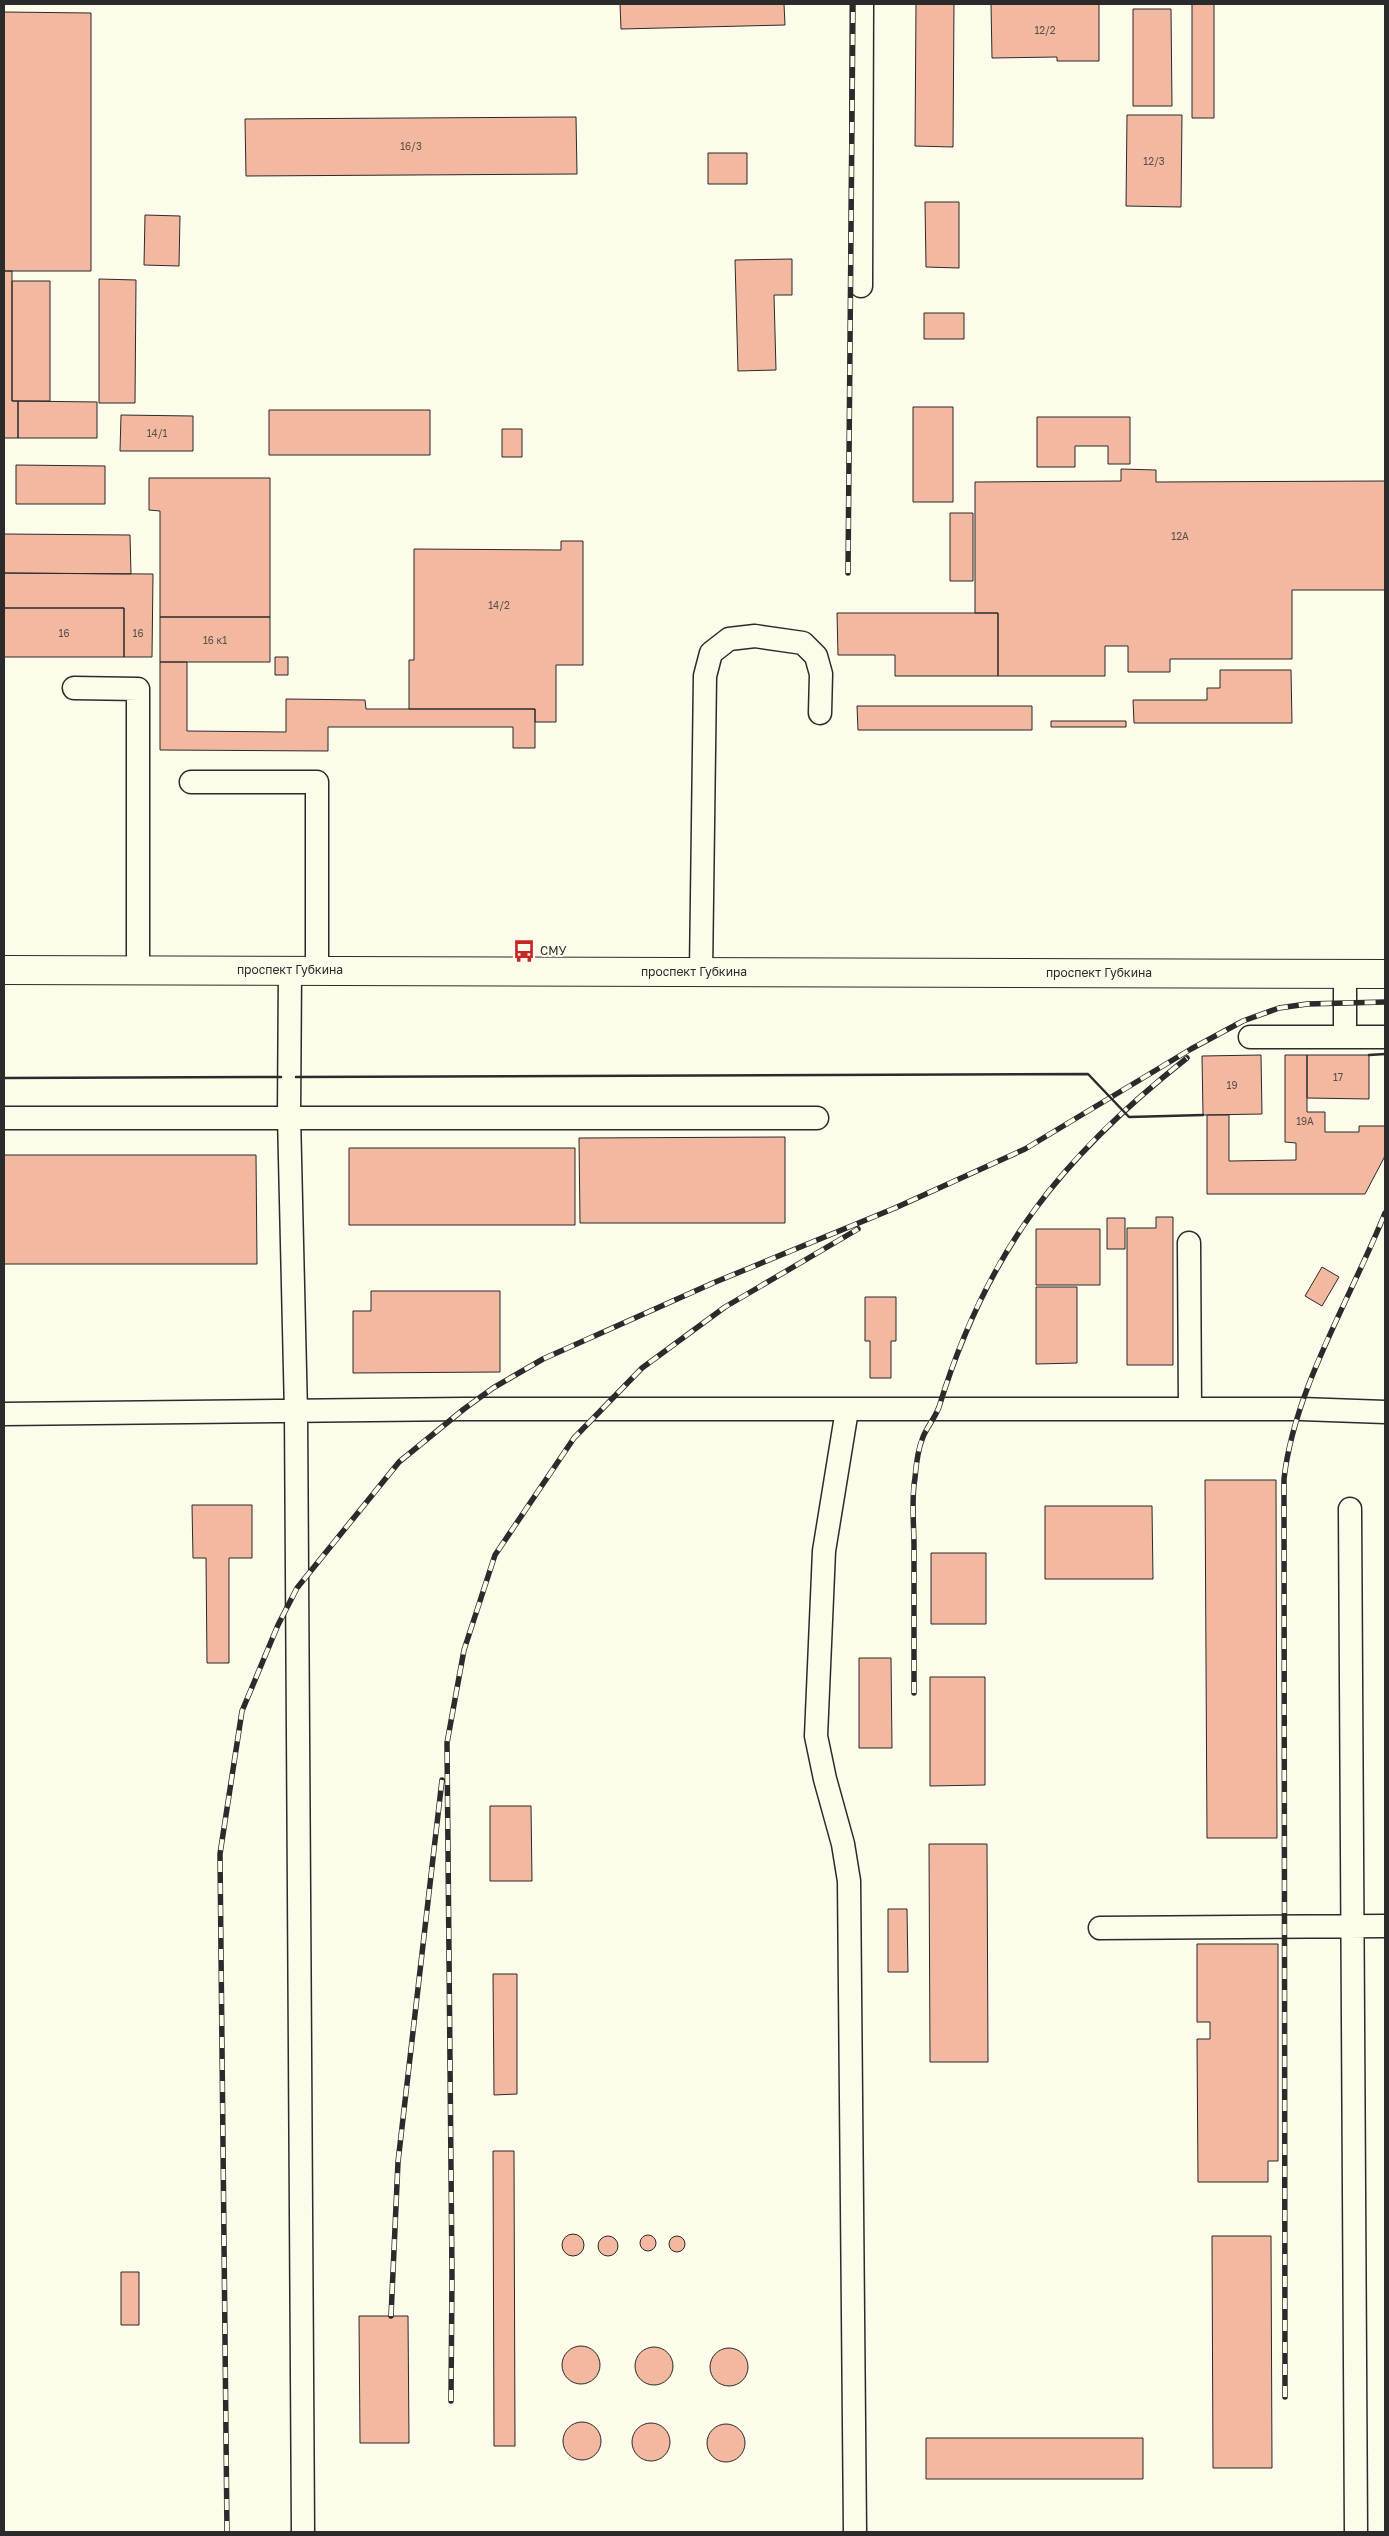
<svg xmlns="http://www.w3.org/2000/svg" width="1389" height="2536" font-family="'Golos Text',sans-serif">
  <rect width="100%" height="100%" fill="#fdfbea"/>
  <!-- building -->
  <path fill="#f2b8a0" stroke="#2b2b2b" d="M620 4H784L785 25 621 29Z
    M916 4H954L953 147 915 146Z
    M991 4H1099V61H1057V57L992 58Z
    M1192 4H1214V118H1192Z
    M1133 9H1171L1172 106H1133Z
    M4 12 91 13V271H4Z
    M1127 115H1182L1181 207 1126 206Z
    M576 117 577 174 246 176 245 119Z
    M708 153H747V184H708Z
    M925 202H959V268L926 267Z
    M145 215 180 216 179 266 144 265Z
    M792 259V295H774L776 370 738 371 735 260Z
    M4 271H12V401H18V438H4Z
    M99 279 136 280 135 403H99Z
    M12 281H50V401H12Z
    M924 313H964V339H924Z
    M18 401 97 402V438H18Z
    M913 407H953V502H913Z
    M269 410H430V455H269Z
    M121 415 193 416V451H120Z
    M1037 417H1130V464H1108V446H1075V467H1037Z
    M502 429H522V457H502Z
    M16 465 105 466V504H16Z
    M1121 469 1156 470V482L1385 481V590H1292V659H1170V672H1128V646H1105V676H998V613H975V482L1121 481Z
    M149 478H270V617H160V511L149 510Z
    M950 513H973V581H950Z
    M4 534 130 535 131 574 4 573Z
    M561 541H583V665H556V722H535V709H409V660H414V549L561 550Z
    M4 573 153 574 152 657H124V608H4Z
    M4 608H124V657H4Z
    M837 613H998V676H895V655H838Z
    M160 617H270V662H160Z
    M275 657H288V675H275Z
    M160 662H187V731L286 732V699L365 700 366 709H535V748H513V727H328V751L160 750Z
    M1220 670H1291L1292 723H1134L1133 700H1207V688H1220Z
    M857 706H1032V730H858Z
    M1051 721H1126V727H1051Z
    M1261 1055 1262 1114 1203 1115 1202 1056Z
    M1285 1055H1307V1112H1325V1132H1359V1126H1385V1156L1365 1194H1207V1115H1229V1161L1296 1160V1143L1285 1142Z
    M1307 1055H1369V1099L1307 1098Z
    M785 1137V1223H580L579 1138Z
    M349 1148H575V1225H349Z
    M4 1155H256L257 1264H4Z
    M1156 1217H1173V1365H1127V1228H1156Z
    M1107 1218H1125V1249H1107Z
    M1036 1229H1100V1285H1036Z
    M1322 1267 1339 1277 1322 1306 1305 1296Z
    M1036 1287H1077V1363L1036 1364Z
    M371 1291H500V1372L353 1373V1311H371Z
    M865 1297H896V1341H891V1378H870V1341H865Z
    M1205 1480H1276L1277 1838H1207Z
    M192 1505H252V1558H229V1663H207L206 1558H193Z
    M1045 1506H1152L1153 1579H1045Z
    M931 1553H986V1624H931Z
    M859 1658H891L892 1748H859Z
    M930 1677H985V1785L930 1786Z
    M490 1806H531L532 1881H490Z
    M929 1844H987L988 2062H930Z
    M888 1909H907L908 1972H888Z
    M1197 1944H1278V2161H1268V2182H1198L1197 2039H1210V2022H1197Z
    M493 1974H517V2094L494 2095Z
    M493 2151H514L515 2446H494Z
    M562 2245a11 11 0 1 1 22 0a11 11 0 1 1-22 0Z
    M640 2243a8 8 0 1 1 16 0a8 8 0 1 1-16 0Z
    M598 2246a10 10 0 1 1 20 0a10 10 0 1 1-20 0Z
    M1212 2236H1271L1272 2468H1213Z
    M669 2244a8 8 0 1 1 16 0a8 8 0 1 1-16 0Z
    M121 2272H139V2325H121Z
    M359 2316H408L409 2443H360Z
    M562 2365a19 19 0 1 1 38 0a19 19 0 1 1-38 0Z
    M635 2366a19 19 0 1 1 38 0a19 19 0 1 1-38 0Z
    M710 2367a19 19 0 1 1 38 0a19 19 0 1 1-38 0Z
    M563 2441a19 19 0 1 1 38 0a19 19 0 1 1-38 0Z
    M632 2442a19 19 0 1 1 38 0a19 19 0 1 1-38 0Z
    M707 2443a19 19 0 1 1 38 0a19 19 0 1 1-38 0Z
    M926 2438H1143V2479H926Z"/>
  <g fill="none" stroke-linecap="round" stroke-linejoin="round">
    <defs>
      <path id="minor" d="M861 286 862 4
        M74 688 138 689V970
        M191 782H317V970
        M290 970 289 1116 296 1413 303 2532
        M701 972 705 676 711 653 729 639 755 636 803 643 816 656 821 674 820 713
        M1250 1037H1385
        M1345 1037V974
        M4 1118H817
        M1189 1243 1190 1409
        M847 1410 824 1551 816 1736 825 1779 843 1844 849 1881 855 2532
        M4 1414 464 1409H1301L1385 1412
        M1350 1509 1356 2532
        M1100 1928 1385 1926"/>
      <path id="major" d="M4 970 1385 974"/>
    </defs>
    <!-- minor casing -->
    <use href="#minor" stroke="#2b2b2b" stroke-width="25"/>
    <!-- major casing -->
    <use href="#major" stroke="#2b2b2b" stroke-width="30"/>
    <!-- minor -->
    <use href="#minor" stroke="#fdfbea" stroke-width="22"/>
    <!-- major -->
    <use href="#major" stroke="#fdfbea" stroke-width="28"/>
    <defs>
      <path id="rail" d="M848 573 853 4
        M914 1693C914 1644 914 1595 914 1546 914 1524 911 1500 915 1478 916 1465 918 1449 923 1437 927 1427 935 1418 939 1407 987 1251 1060 1158 1187 1058
        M391 2316 398 2162 442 1780
        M1285 2397 1284 1479C1294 1389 1351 1298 1385 1213
        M451 2401 452 2275 447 1743 464 1650 495 1555 574 1438 642 1368 725 1307 858 1229
        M227 2532 220 1854 242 1711 278 1625 297 1588 399 1462 464 1409 493 1388 543 1359 713 1283 895 1208 1025 1149 1191 1049 1243 1021 1279 1008 1307 1004 1385 1002"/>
    </defs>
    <!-- rail casing -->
    <use href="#rail" stroke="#2b2b2b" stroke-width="5.5"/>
    <!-- rail -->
    <use href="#rail" stroke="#fdfbea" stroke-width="4" stroke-dasharray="11" stroke-linecap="butt"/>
    <!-- wall -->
    <path stroke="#2b2b2b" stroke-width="2.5" d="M1369 1055 1385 1054
      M296 1077 1088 1074 1129 1117 1203 1115
      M4 1078 281 1077"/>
  </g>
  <!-- icons -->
  <defs>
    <symbol id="bus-bare" viewBox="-9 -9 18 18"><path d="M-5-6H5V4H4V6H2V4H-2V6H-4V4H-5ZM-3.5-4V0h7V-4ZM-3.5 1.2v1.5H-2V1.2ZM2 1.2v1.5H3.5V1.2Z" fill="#c62828" stroke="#fdfbea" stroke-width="2.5" paint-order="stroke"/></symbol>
  </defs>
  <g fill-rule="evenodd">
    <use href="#bus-bare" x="508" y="935" width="32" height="32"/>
  </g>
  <g text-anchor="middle" stroke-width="4" stroke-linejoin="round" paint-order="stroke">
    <!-- number labels -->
    <g font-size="10" fill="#5d4e48">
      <text x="1045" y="34">12/2</text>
      <text x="411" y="150">16/3</text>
      <text x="1154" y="165">12/3</text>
      <text x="157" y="437">14/1</text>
      <text x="1180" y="540">12А</text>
      <text x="499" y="609">14/2</text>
      <text x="64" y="637">16</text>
      <text x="138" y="637">16</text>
      <text x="215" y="644">16 к1</text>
      <text x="1338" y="1081">17</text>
      <text x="1232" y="1089">19</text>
      <text x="1305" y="1125">19А</text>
    </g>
    <!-- poi labels -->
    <g font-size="12" fill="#2b2b2b" stroke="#fdfbea" text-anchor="start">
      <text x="540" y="955">СМУ</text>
    </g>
    <!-- street labels -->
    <g font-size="12" fill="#2b2b2b" stroke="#fdfbea">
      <text x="290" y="974">проспект Губкина</text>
      <text x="694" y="976">проспект Губкина</text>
      <text x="1099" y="977">проспект Губкина</text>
    </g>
  </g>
  <!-- border -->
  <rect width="1389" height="2536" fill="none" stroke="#2b2b2b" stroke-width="10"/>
</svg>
